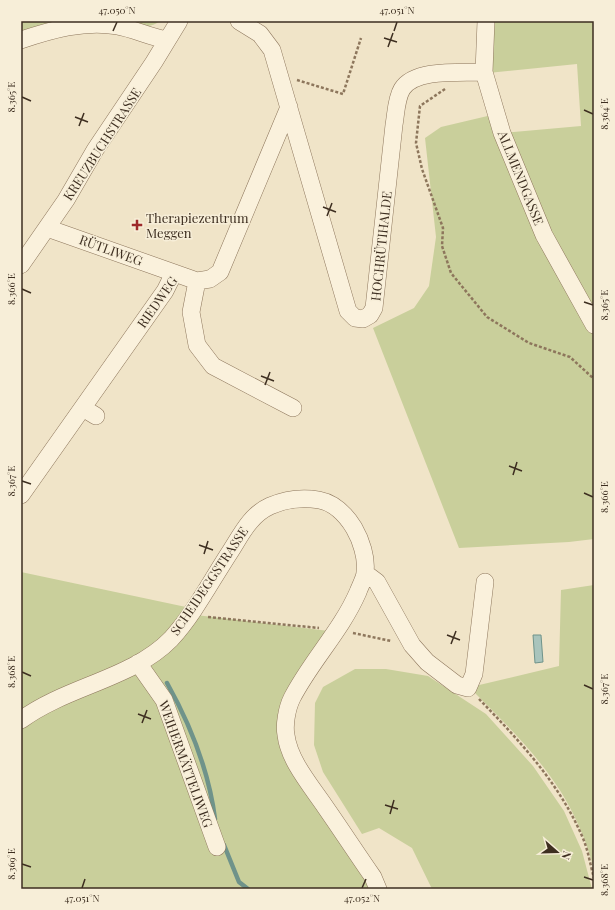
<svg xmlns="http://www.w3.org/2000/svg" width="615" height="910" font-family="'Playfair Display',serif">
  <rect width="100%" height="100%" fill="#f0e4c8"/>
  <!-- green -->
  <path fill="#c9cf9b" d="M21 21H85L21 36Z
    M108 21H160C146 32 123 25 108 21Z
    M489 21H594V539L569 542 459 548 373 328 414 308 429 286 436 237 425 138 441 127 496 114 502 133 581 126 577 64 488 73Z
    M21 572 186 607 196 615 329 631 282 740 373 889H21Z
    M594 585V870C590 854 585 839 578 824 556 773 513 731 475 693V686L559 666 561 590Z
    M355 669H386L428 676 486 714 533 766 564 811 582 851 592 889H432L412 848 379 828 362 834 323 772 314 745 315 703 323 687Z"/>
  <!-- water -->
  <path fill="#a9c4bc" stroke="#6f938a" d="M533 635H541L543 662 535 663Z"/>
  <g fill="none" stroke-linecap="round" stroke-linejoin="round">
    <!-- stream -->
    <path stroke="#6f938a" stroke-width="4.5" d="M167 683C190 724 209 772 215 819
      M224 845 239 882 248 889"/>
    <defs>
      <path id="minor" d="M239 21 260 34 272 50 348 311 355 318 363 319 370 315 374 308 394 125C396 114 396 99 402 89 415 68 462 73 484 72
        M486 21 484 72 502 133 544 235 594 325
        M21 40C51 30 85 20 117 26 134 29 150 37 167 40
        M47 228 197 281 210 279 220 272 289 107
        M21 265 66 200 95 150 154 62 179 21
        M197 281 191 312 197 345 213 366 293 408
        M83 408 96 416
        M21 495 165 291 174 273
        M365 573 377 582 412 645 427 662 457 685 468 688 474 674 485 582
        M138 663 164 700 217 847
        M21 720C67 686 132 679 171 639 194 614 211 581 230 552 241 535 250 515 270 506 286 499 302 497 319 500 335 503 346 515 354 528 361 540 367 558 365 572 365 578 360 586 358 592 341 631 311 661 292 698 287 708 284 725 286 735 289 761 312 787 326 808 342 831 357 854 373 877L378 889"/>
    </defs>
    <!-- minor casing -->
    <use href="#minor" stroke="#8d765c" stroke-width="18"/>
    <!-- path -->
    <path stroke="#8d765c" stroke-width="2.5" stroke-dasharray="3 2" stroke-linecap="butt" d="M297 80 343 94 361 38
      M445 89 420 106 416 143 422 169 443 228 442 246 451 273 487 317 529 343 570 357 594 379
      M208 617 319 628
      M353 633 391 641
      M479 699C519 740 559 783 582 836 588 849 590 864 594 878"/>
    <!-- minor -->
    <use href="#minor" stroke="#faf1dc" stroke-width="17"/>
  </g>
  <!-- ticks -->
  <path fill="none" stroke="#3d2e20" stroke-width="1.5" d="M113 31 117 22M394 31 397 22M384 38 397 42M388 47 393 33M22 97 31 101M584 110 593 114M75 117 88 122M79 126 84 113M323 207 336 212M327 216 332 203M22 289 31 293M584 302 593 305M261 376 274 381M265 385 270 372M509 466 522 471M513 475 517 462M22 481 31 484M584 493 593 497M199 545 213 550M204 554 208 541M447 635 460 640M451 644 456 631M22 672 31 676M584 685 593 689M138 714 151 719M142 723 147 710M385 805 398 809M390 814 394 800M22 864 31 867M584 877 593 880M82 888 85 879M362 888 366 879"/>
  <!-- markers -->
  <path fill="#9e2a2b" stroke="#f7eed8" stroke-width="1.5" d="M135 219h4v4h4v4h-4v4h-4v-4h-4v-4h4z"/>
  <g text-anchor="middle" stroke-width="3" stroke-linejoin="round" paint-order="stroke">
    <!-- street labels -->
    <g font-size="13" fill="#3d2e20" stroke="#f7eed8">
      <text transform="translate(102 144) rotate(-57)" y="5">KREUZBUCHSTRASSE</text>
      <text transform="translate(521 178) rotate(68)" y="5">ALLMENDGASSE</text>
      <text transform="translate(381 246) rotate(-84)" y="5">HOCHRÜTIHALDE</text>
      <text transform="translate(111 250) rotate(20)" y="5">RÜTLIWEG</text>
      <text transform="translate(157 302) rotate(-55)" y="5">RIEDWEG</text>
      <text transform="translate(209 581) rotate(-56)" y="5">SCHEIDEGGSTRASSE</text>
      <text transform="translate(186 764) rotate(70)" y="5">WEIHERMÄTTELIWEG</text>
    </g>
    <!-- poi labels -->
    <g font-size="13" fill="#3d2e20" stroke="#f7eed8" text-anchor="start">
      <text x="146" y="223">Therapiezentrum<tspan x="146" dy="15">Meggen</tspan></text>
    </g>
  </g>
  <!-- border -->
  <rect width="615" height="910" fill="none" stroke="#f7eed8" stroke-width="44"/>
  <!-- north arrow -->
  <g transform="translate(557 852) rotate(110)" stroke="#f7eed8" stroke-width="3" paint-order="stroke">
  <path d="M0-3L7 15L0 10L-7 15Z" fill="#3d2e20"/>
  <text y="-6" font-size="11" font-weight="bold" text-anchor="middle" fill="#3d2e20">N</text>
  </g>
  <rect x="22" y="22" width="571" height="866" fill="none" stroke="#3d2e20" stroke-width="1.5"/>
  <g font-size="10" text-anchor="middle" fill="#3d2e20">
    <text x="117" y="14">47.050°N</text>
    <text x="397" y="14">47.051°N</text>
    <text transform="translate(11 97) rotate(-90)" y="4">8.365°E</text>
    <text transform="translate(604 114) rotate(-90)" y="4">8.364°E</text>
    <text transform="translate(11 289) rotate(-90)" y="4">8.366°E</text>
    <text transform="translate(604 305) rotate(-90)" y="4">8.365°E</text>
    <text transform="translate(11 481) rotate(-90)" y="4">8.367°E</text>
    <text transform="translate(604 497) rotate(-90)" y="4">8.366°E</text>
    <text transform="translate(11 672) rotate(-90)" y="4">8.368°E</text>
    <text transform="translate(604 689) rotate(-90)" y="4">8.367°E</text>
    <text transform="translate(11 864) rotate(-90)" y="4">8.369°E</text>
    <text transform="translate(604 880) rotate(-90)" y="4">8.368°E</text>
    <text x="82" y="902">47.051°N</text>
    <text x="362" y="902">47.052°N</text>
  </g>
</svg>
